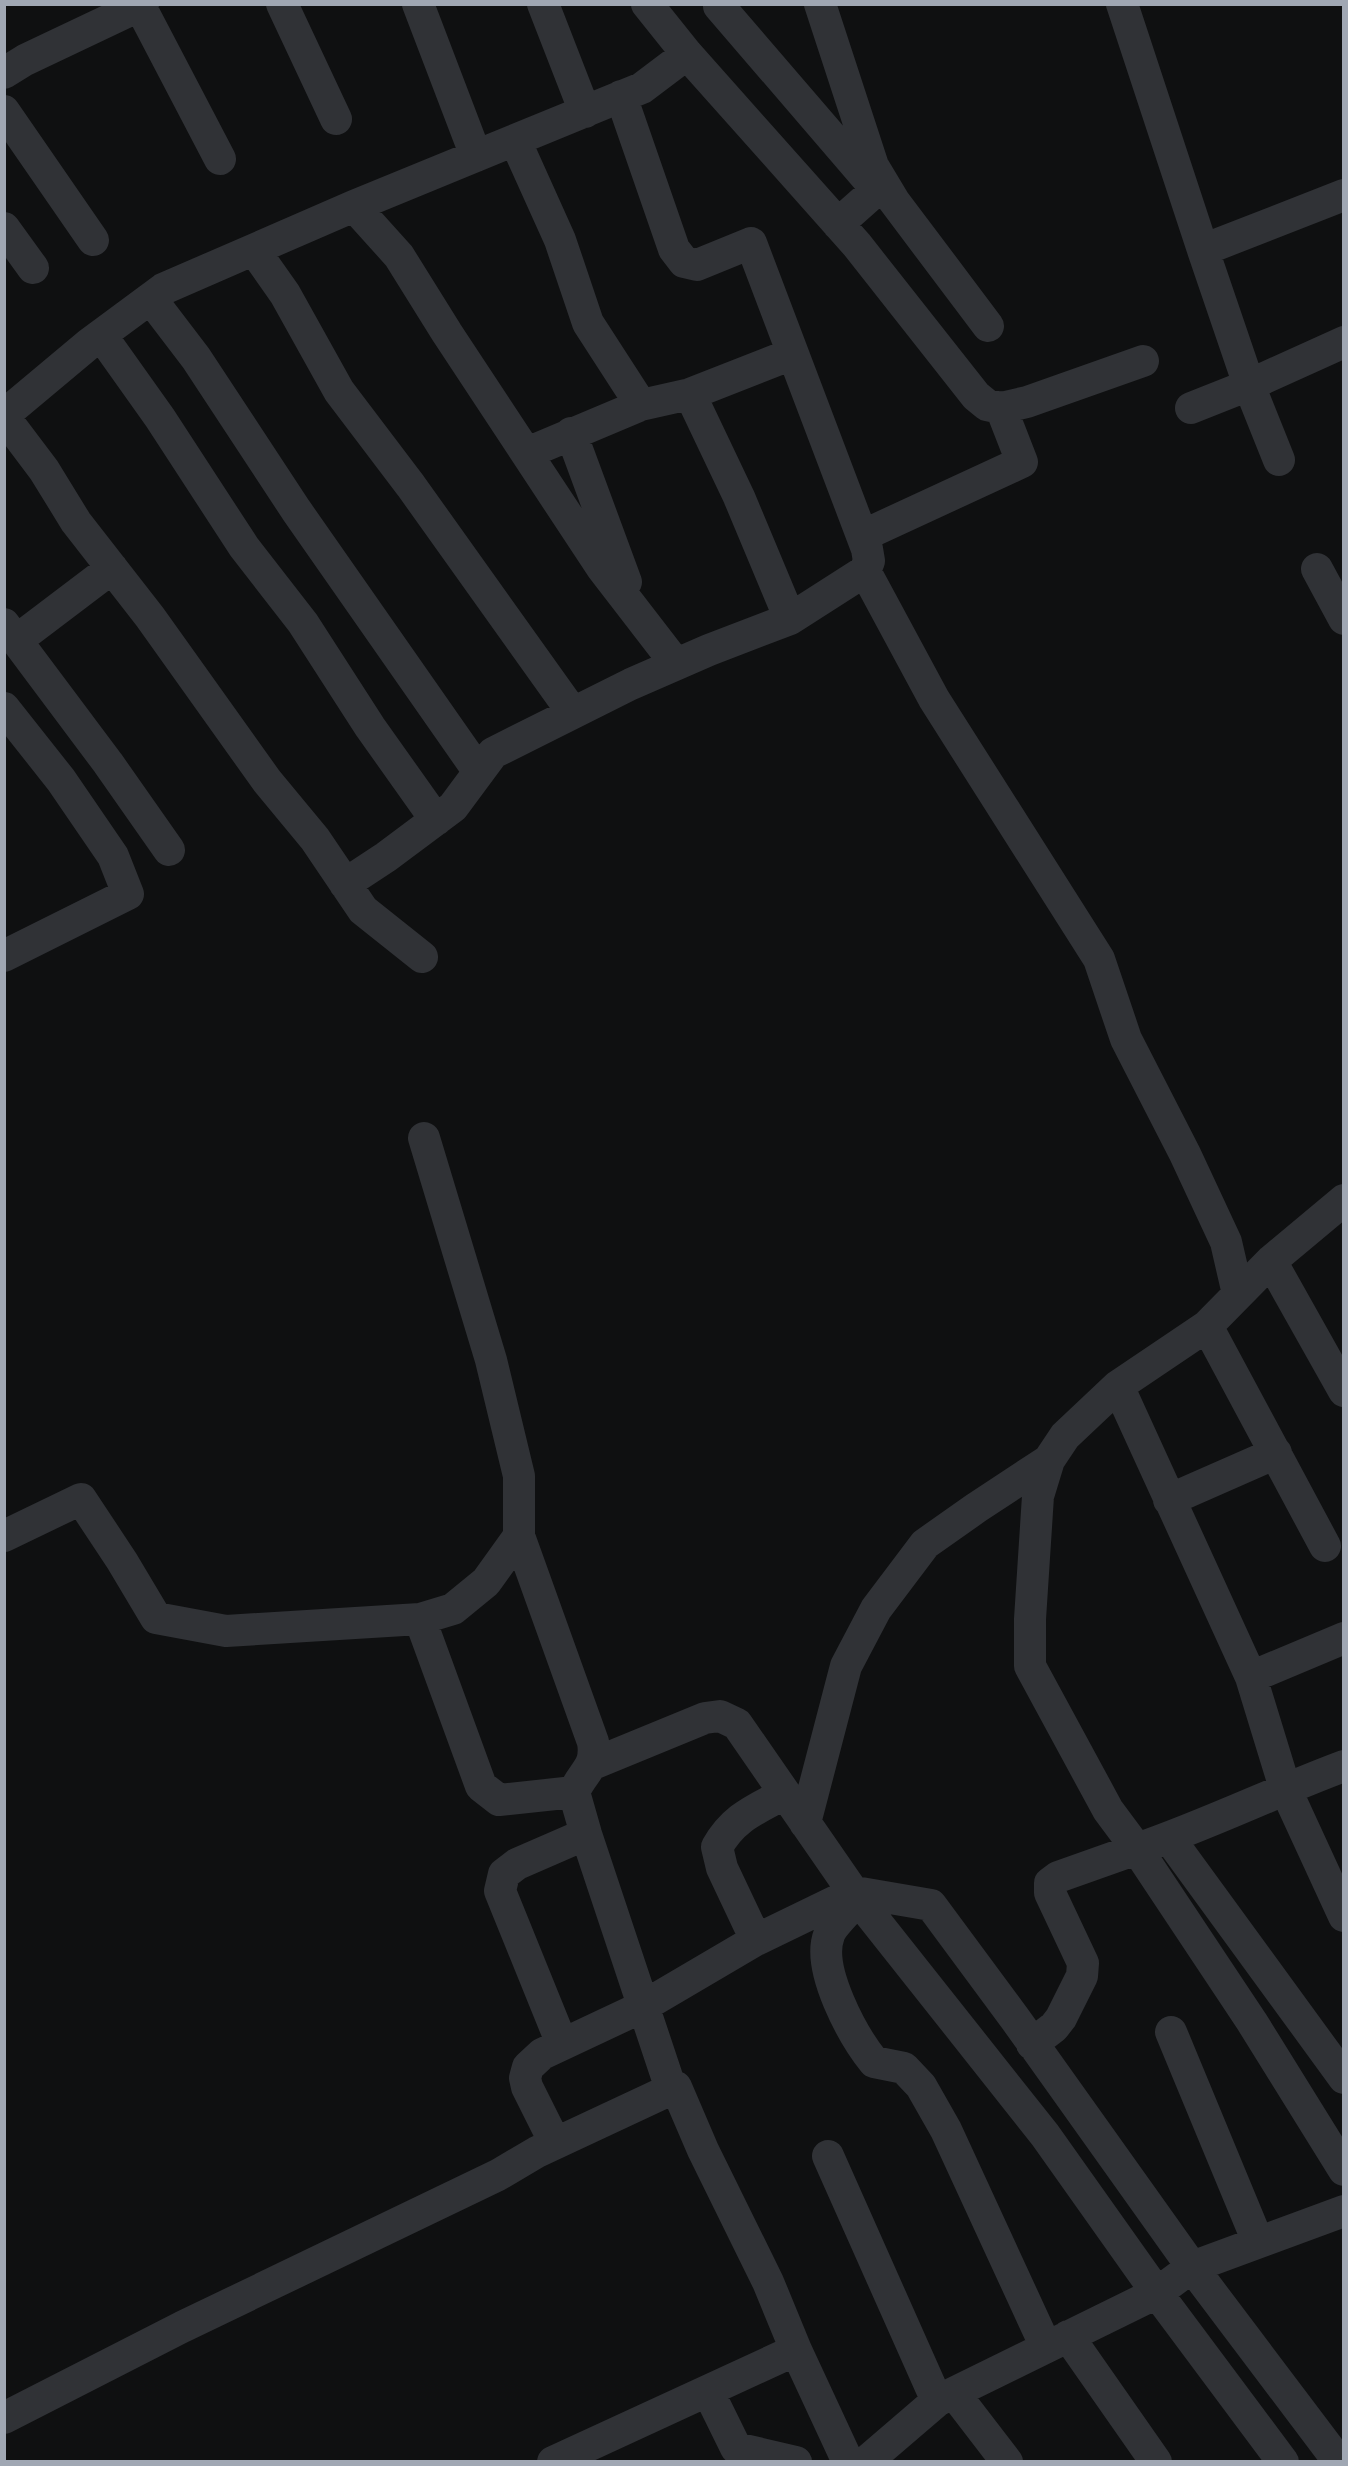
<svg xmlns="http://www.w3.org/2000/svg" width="1348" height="2466" font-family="Jost,sans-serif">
  <rect width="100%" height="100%" fill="#0f1011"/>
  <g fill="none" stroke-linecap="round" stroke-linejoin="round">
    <!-- minor -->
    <path stroke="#303236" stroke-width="32" d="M282 4 336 119
      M418 4 476 156
      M543 4 585 112
      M647 4 687 54 857 245 976 396 987 405 1001 408 1027 402 1143 361
      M820 4 873 166 894 201 988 326
      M1122 4 1203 250 1344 195
      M140 6 220 159
      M719 6 872 184
      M4 73 25 60 143 4
      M4 111 93 240
      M515 140 560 240 588 323 641 405
      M354 206 399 256 447 333 602 568 676 664
      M838 224 883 184
      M4 228 33 268
      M254 250 285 294 339 391 411 486 573 713
      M1203 250 1249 385 1344 342
      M151 299 196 358 296 510 479 772
      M101 335 160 418 244 547 303 623 370 727 436 820
      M690 394 739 497 790 619
      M1191 408 1249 385 1279 460
      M4 415 90 343 163 289 354 206 642 88 687 54
      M4 417 44 470 76 522 150 617 267 781 315 839 363 910 422 957
      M571 433 626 582
      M527 453 641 405 690 394 792 354
      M862 536 1022 462 1001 408
      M1317 569 1344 619
      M865 571 934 699 1099 959 1126 1039 1185 1154 1226 1242 1238 1294
      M4 624 108 763 169 850
      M17 640 112 568
      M4 708 61 780 113 856 128 894 4 956
      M345 884 386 857 453 807 493 753 631 684 709 650 790 619 865 571 869 561 867 549 751 243 697 265 684 262 674 249 621 96
      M1344 1200 1271 1261 1207 1326 1118 1386 1065 1436 1049 1460 1038 1496 1030 1619V1666L1108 1810 1137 1849C1207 1825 1274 1792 1344 1766
      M1271 1261 1344 1391
      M1207 1326 1325 1546
      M1118 1386 1251 1677 1285 1788 1344 1916
      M1169 1500 1276 1453
      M4 1536 81 1499 122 1561 156 1618 226 1631 420 1619 453 1609 486 1582 519 1536V1476L491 1360 424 1138
      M519 1536 593 1742C597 1768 583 1771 574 1792L586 1834 671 2089
      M420 1619 481 1786 499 1800 574 1792
      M1251 1677 1344 1638
      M593 1764 705 1718 720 1716 737 1724 858 1899 1045 2135 1157 2293 1283 2462
      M805 1823 846 1666 876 1609 925 1544 976 1508 1049 1460
      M1169 1838 1344 2078
      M858 1899C851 1908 832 1925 829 1935 816 1969 853 2036 874 2062L904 2068 921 2086 946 2130 1046 2347
      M756 1940 722 1868 717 1847C734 1817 755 1810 784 1794
      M1171 2032 1258 2242
      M562 2044 500 1891 504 1874 517 1864 586 1834
      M1032 2044 1054 2027 1061 2018 1082 1976 1083 1963 1050 1893V1883L1058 1877 1137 1849 1252 2022 1344 2170
      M555 2143 527 2087 525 2078 528 2067 542 2054 642 2007 756 1940 855 1892 931 1905 1016 2020 1192 2267 1339 2462
      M828 2156 937 2401
      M1068 2336 1156 2462
      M708 2391 736 2448 796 2462
      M954 2393 1007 2462
      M4 2418 182 2327 498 2175 537 2152 676 2087 703 2150 768 2282 796 2350 848 2462
      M553 2462 796 2350
      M866 2462 937 2401 1157 2293 1192 2267 1344 2211"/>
  </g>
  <!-- border -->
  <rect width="1348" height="2466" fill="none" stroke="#a0a7b3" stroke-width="12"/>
</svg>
